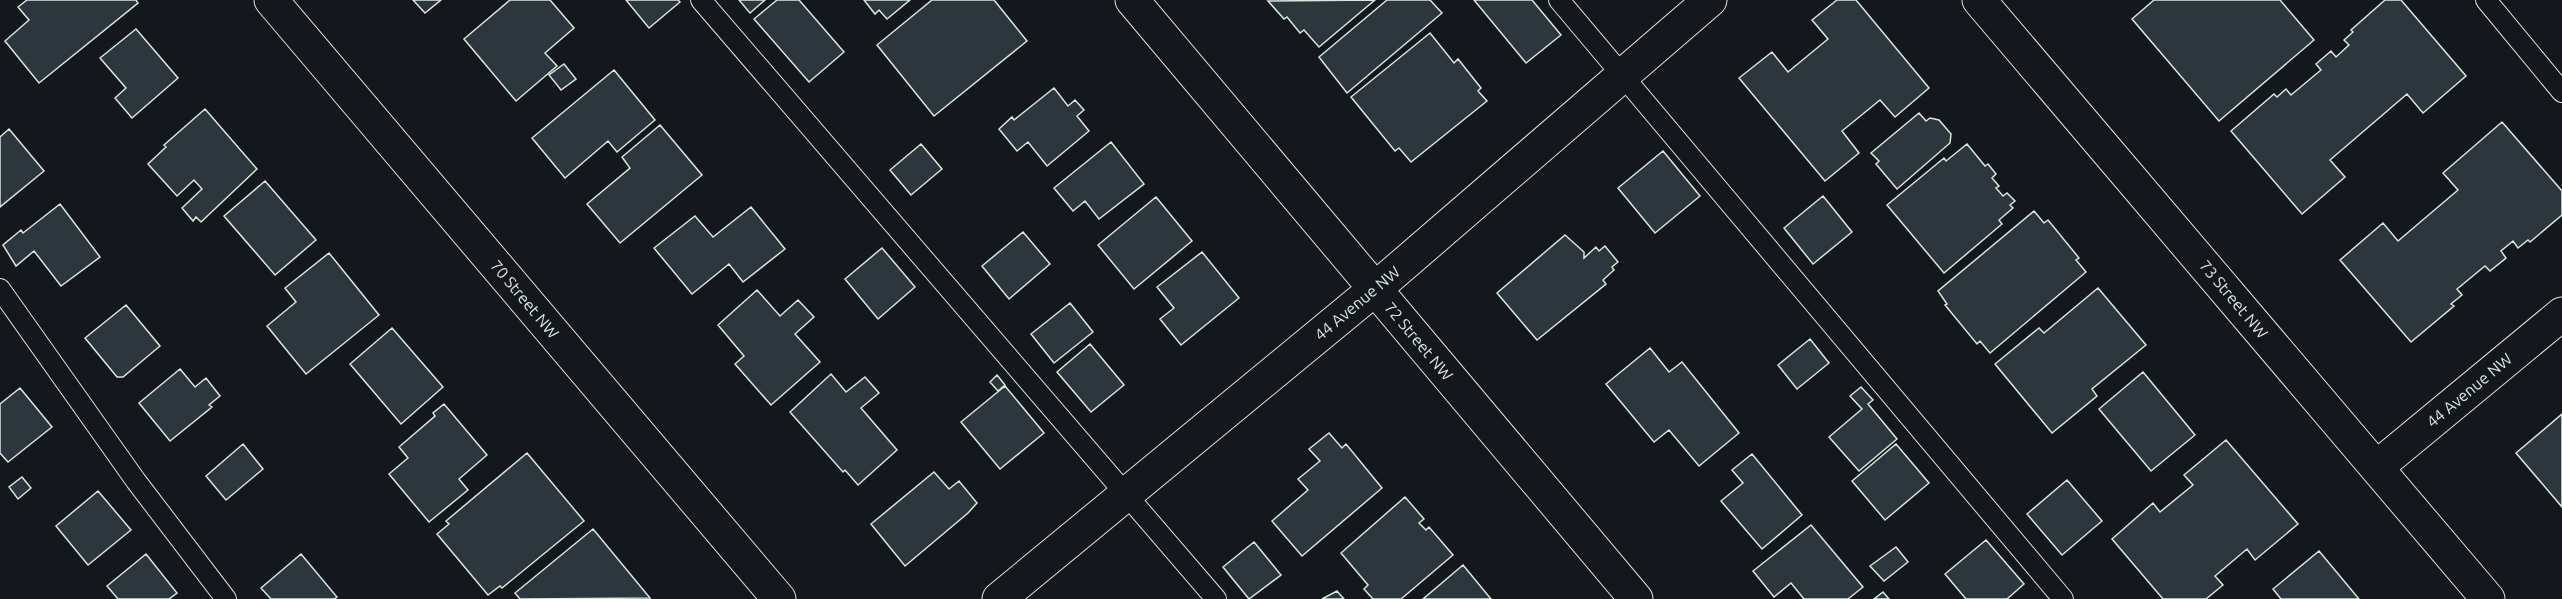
<svg xmlns="http://www.w3.org/2000/svg" width="2562" height="599" font-family="Ubuntu,sans-serif">
  <rect width="100%" height="100%" fill="#14181c"/>
  <!-- building -->
  <path fill="#2c363c" stroke="#d8e6dc" stroke-width="1.5" d="M27 0H136L138 3 39 83 5 41 29 20 18 7Z
    M413 0H441L425 13Z
    M510 0H550L574 28 545 53 557 66 516 101 464 39Z
    M626 0H678L680 2 649 28Z
    M739 0H765L750 13Z
    M777 0H799L844 52 809 82 754 19Z
    M864 0H910L887 19 879 10 875 14Z
    M932 0H994L1027 41 934 116 877 45Z
    M1375 0 1319 47 1304 30 1300 33 1287 17 1284 19 1268 1Z
    M1387 0H1430L1442 13 1347 93 1319 57Z
    M1474 0H1532L1561 35 1526 63Z
    M1837 0H1856L1929 88 1895 117 1880 100 1842 131 1859 153 1825 181 1739 78 1772 52 1788 72 1828 39 1812 20Z
    M2154 0H2280L2314 40 2219 121 2132 19Z
    M2385 0H2401L2466 76 2423 113 2407 94 2330 160 2345 177 2302 214 2231 131 2274 94 2277 97 2286 89 2291 95 2321 70 2316 64 2331 51 2336 57 2349 45 2344 40 2353 32 2351 30Z
    M136 29 178 78 132 118 115 98 126 88 100 58Z
    M1430 33 1454 63 1458 59 1481 88 1478 91 1487 101 1411 162 1399 148 1395 151 1351 97Z
    M564 64 576 79 561 90 549 75Z
    M614 70 655 120 617 152 608 141 565 178 532 138Z
    M1054 88 1068 106 1075 100 1084 110 1077 116 1089 131 1047 166 1028 142 1017 151 999 129 1012 117 1014 120Z
    M205 109 257 169 201 222 196 217 193 221 182 208 202 189 194 180 177 196 148 164 166 147 164 145Z
    M1919 113 1926 121 1930 118 1939 120 1951 134 1950 143 1897 189 1876 164 1879 161 1871 153Z
    M2502 122 2562 191V215L2530 242 2528 240 2518 248 2513 241 2501 251 2506 258 2490 271 2485 266 2457 289 2462 295 2451 304 2454 306 2411 342 2340 260 2383 223 2398 241 2458 190 2443 173Z
    M660 125 702 175 620 243 587 204 630 168 622 157Z
    M9 129 44 171 0 207V137Z
    M1111 142 1144 184 1099 219 1085 201 1073 211 1054 188Z
    M921 144 942 169 911 195 890 170Z
    M1967 144 1985 166 1988 164 1996 174 1992 178 1999 186 1996 188 2003 196 2007 193 2015 201 2010 205 2013 208 1999 220 2002 224 1944 273 1887 205 1944 158 1946 161Z
    M1663 151 1700 196 1655 233 1618 188Z
    M265 181 316 240 275 275 224 216Z
    M1823 196 1852 232 1813 264 1784 228Z
    M1156 197 1192 241 1134 289 1098 245Z
    M60 204 100 257 61 286 34 251 16 266 3 245 21 230 23 233Z
    M751 207 785 249 743 282 729 264 692 294 654 248 695 216 713 237Z
    M2034 211 2044 223 2048 220 2079 258 2076 260 2086 272 1990 353 1980 341 1977 344 1945 305 1947 304 1938 291Z
    M1023 232 1050 264 1009 299 982 266Z
    M1565 235 1584 252V258L1596 247 1599 251 1605 246 1618 262 1612 267 1614 270 1603 280 1606 284 1537 340 1497 293Z
    M882 248 915 287 878 319 845 279Z
    M1202 252 1239 298 1181 345 1160 319 1174 308 1157 287Z
    M329 253 379 315 306 374 267 326 296 302 285 288Z
    M2098 288 2146 345 2092 389 2097 396 2052 433 1995 364 2039 328 2044 333Z
    M757 290 780 316 798 300 814 317 795 334 820 362 771 405 735 364 744 356 718 325Z
    M1070 303 1093 332 1054 363 1031 334Z
    M126 305 160 346 123 377H117L85 338Z
    M392 328 443 387 401 424 350 364Z
    M1810 339 1829 363 1797 389 1778 365Z
    M1090 344 1124 385 1091 412 1057 372Z
    M1650 348 1669 372 1682 362 1739 433 1699 466 1669 430 1654 442 1606 384Z
    M180 369 195 387 206 378 220 396 209 405 212 407 170 441 139 403Z
    M2143 372 2195 435 2151 471 2099 409Z
    M831 374 846 392 865 377 879 393 861 408 897 450 858 485 845 470 843 472 790 412Z
    M997 375 1005 385 998 391 990 382Z
    M1005 386 1044 433 1000 469 961 422Z
    M1861 387 1873 400 1868 404 1897 439 1859 471 1829 437 1862 409 1850 396Z
    M20 388 52 427 8 462 0 453V404Z
    M444 404 487 455 459 479 468 490 429 522 389 474 408 458 399 447 435 416 433 413Z
    M2562 414V507L2516 453Z
    M1329 433 1342 448 1346 444 1382 488 1302 556 1272 521 1308 490 1298 479 1320 461 1309 449Z
    M2226 440 2298 524 2255 560 2247 549 2215 576 2223 585 2206 599H2163L2112 539 2153 503 2160 512 2193 485 2184 475Z
    M243 444 263 469 226 500 206 476Z
    M1896 444 1929 483 1885 520 1852 481Z
    M527 453 584 521 502 588 500 586 488 595 437 534 449 524 446 521Z
    M1752 454 1802 515 1762 549 1721 501 1743 483 1732 470Z
    M934 472 949 489 959 481 977 503 968 513 905 566 871 524Z
    M22 477 31 488 18 499 9 487Z
    M2067 480 2102 521 2062 555 2027 514Z
    M98 491 131 530 88 565 56 526Z
    M1405 497 1424 519 1419 523 1426 530 1429 527 1453 555 1401 599H1373L1364 589 1368 585 1341 553Z
    M1811 525 1863 587 1848 599H1804L1791 583 1774 597 1753 571Z
    M593 529 650 598 520 599 515 593Z
    M1986 540 2024 584 2007 599H1966L1945 574Z
    M1254 542 1281 575 1249 599 1223 567Z
    M1896 547 1908 562 1884 581 1870 566Z
    M2319 551 2359 599H2281L2273 589Z
    M146 554 177 593 169 599H118L107 586Z
    M301 554 337 597 334 599H271L261 588Z
    M1463 565 1491 599H1423Z
    M1337 591 1344 599H1322Z
    M1883 592 1889 599H1874Z"/>
  <g fill="none" stroke-linecap="round" stroke-linejoin="round">
    <defs>
      <path id="service" d="M701 0 1216 599
        M1559 0 2063 599
        M2486 0 2562 92
        M0 289 136 481 226 599"/>
      <path id="minor" d="M271 0 779 599
        M1132 0 1636 599
        M1979 0 2488 599
        M2377 467 2562 314
        M999 599 1375 289 1710 0"/>
    </defs>
    <!-- service casing -->
    <use href="#service" stroke="#d8e6dc" stroke-width="22"/>
    <!-- minor casing -->
    <use href="#minor" stroke="#d8e6dc" stroke-width="35"/>
    <!-- service -->
    <use href="#service" stroke="#14181c" stroke-width="20"/>
    <!-- minor -->
    <use href="#minor" stroke="#14181c" stroke-width="33"/>
  </g>
  <g text-anchor="middle" stroke-width="4.5" stroke-linejoin="round" paint-order="stroke">
    <!-- street labels -->
    <g font-size="16" fill="#d8e6dc" stroke="#14181c">
      <text transform="translate(525 299) rotate(50)" y="6">70 Street NW</text>
      <text transform="translate(2234 299) rotate(50)" y="6">73 Street NW</text>
      <text transform="translate(1357 303) rotate(-40)" y="6">44 Avenue NW</text>
      <text transform="translate(1419 341) rotate(50)" y="6">72 Street NW</text>
      <text transform="translate(2469 390) rotate(-40)" y="6">44 Avenue NW</text>
    </g>
  </g>
</svg>
